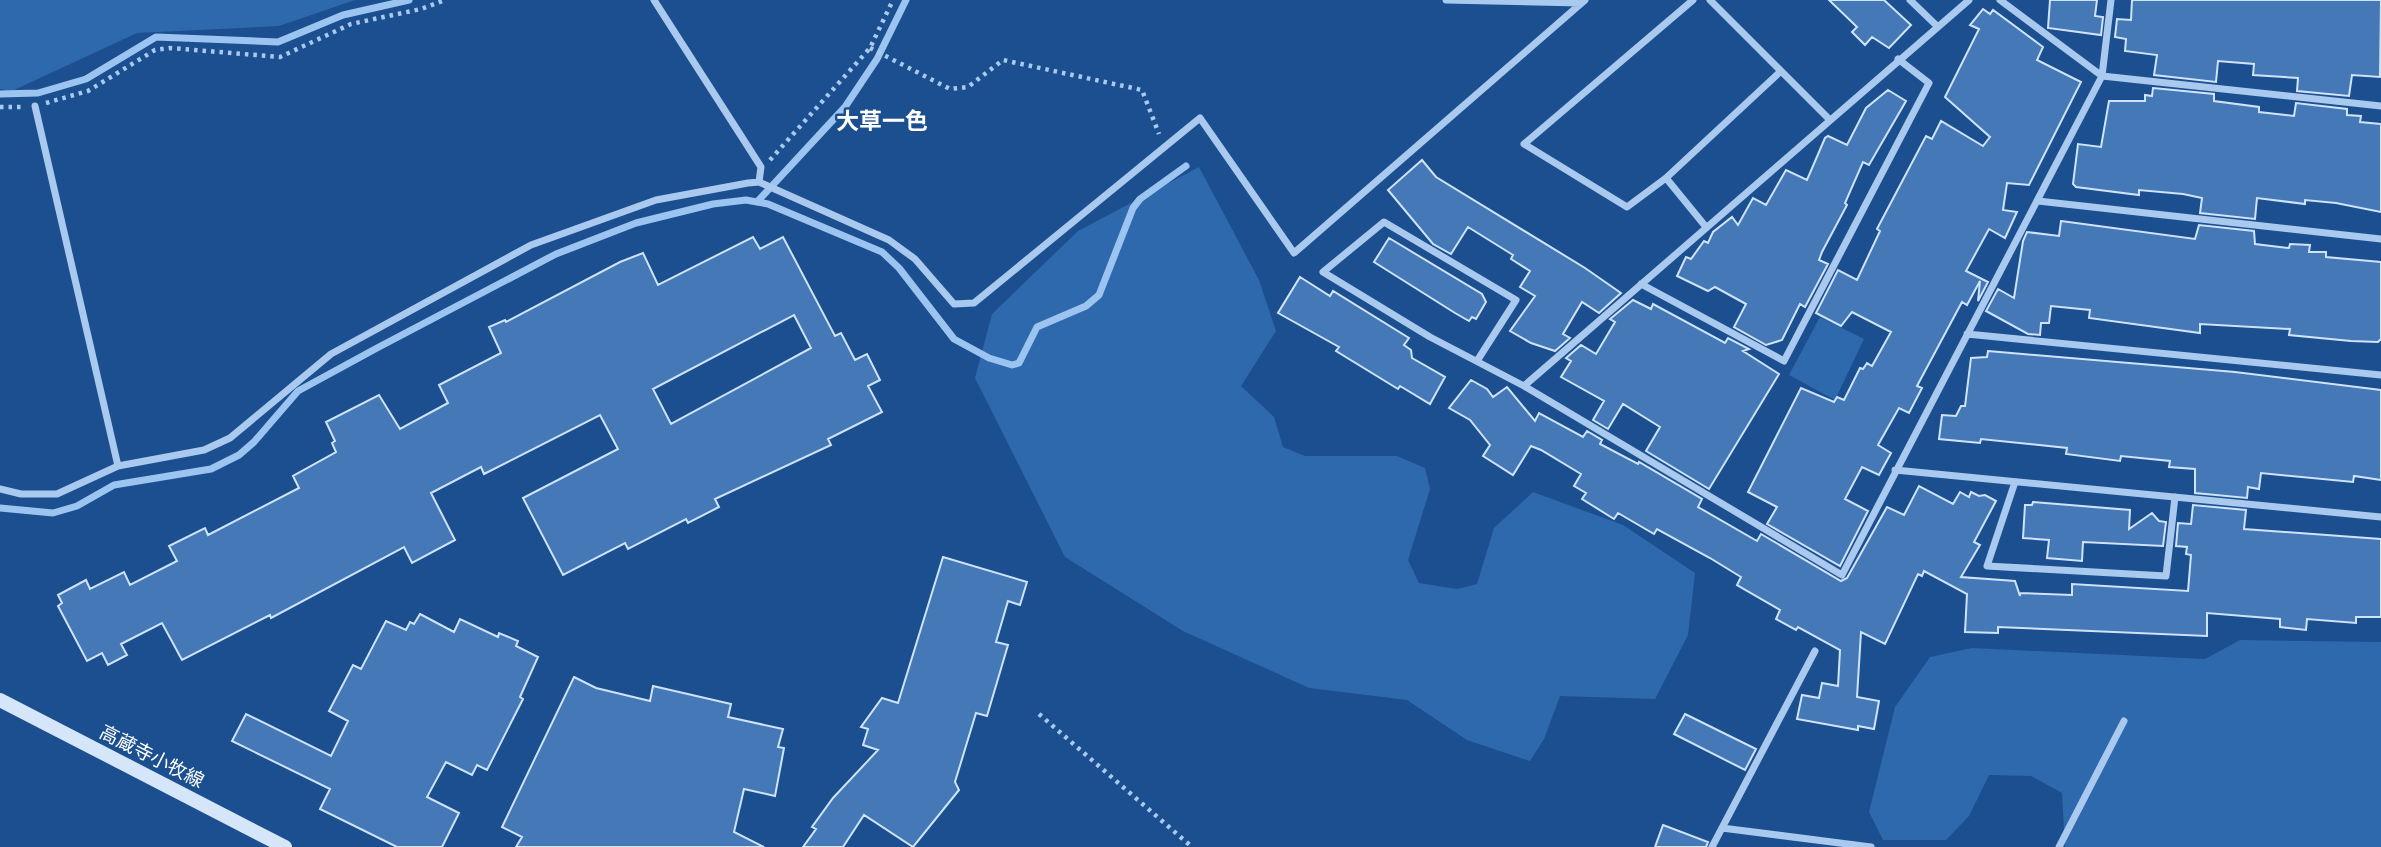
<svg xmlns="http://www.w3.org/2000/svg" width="2381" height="847" font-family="'Source Sans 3','Noto Sans JP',sans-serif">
  <rect width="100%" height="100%" fill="#1b4f8f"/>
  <!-- green -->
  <path fill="#2e69ad" d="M0 0H355L279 26 137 33 12 91 0 89Z
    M1199 167 1259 280 1276 331 1241 386 1274 417 1283 447 1305 456H1397L1425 468 1430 489 1408 560 1419 583 1457 589 1477 584 1494 528 1533 492 1623 525 1695 573 1688 635 1655 699 1560 696 1544 739 1530 761 1467 740 1407 700 1309 688 1183 631 1065 557 975 378 992 314 1078 231Z
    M1820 317 1864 339 1835 400 1789 375Z
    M2240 640 2381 642V847H2065L2062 793 2031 776 1989 775 1969 816 1946 840H1883L1869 812 1895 707 1930 657 1972 648 2205 659Z"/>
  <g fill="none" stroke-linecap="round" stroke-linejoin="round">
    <!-- stream -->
    <path stroke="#9cc4f0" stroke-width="7" d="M0 94 38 93 86 79 156 37 278 42 343 15 409 0
      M757 202 845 107 877 59 906 0
      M0 508 53 513 77 506 114 485 211 469 239 455 254 442 298 391 377 348 556 254 636 223 713 204 746 200 768 204 882 252 899 268 954 339 989 358 1012 365 1019 363 1037 327 1086 306 1099 295 1133 208 1140 199 1186 166"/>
  </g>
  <!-- building -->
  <path fill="#4478b7" stroke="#cfe3fa" stroke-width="2" fill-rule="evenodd" d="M1829 0H1884L1911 25 1889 48 1872 37 1865 45 1852 32 1857 27Z
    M2050 0H2097L2095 16 2103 17 2101 35 2048 28Z
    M2132 0H2381L2380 77 2352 75 2349 96 2297 91 2298 78 2253 75 2254 64 2218 61 2216 82 2154 75 2157 55 2125 51 2126 39 2115 37 2117 19 2131 20Z
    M1983 9 1990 14 1993 10 2043 47 2037 60 2081 82 2029 185 2007 183 2003 210 2017 212 2005 238 1989 229 1966 271 1988 282 1978 301 1980 281 1967 305 1962 302 1917 386 1922 388 1909 413 1899 408 1878 445 1891 453 1879 475 1862 467 1845 499 1868 511 1840 566 1767 524 1777 507 1748 492 1801 388 1834 402 1837 397 1844 400 1860 368 1863 369 1867 363 1872 366 1891 332 1852 312 1841 326 1816 313 1838 270 1857 280 1880 231 1877 229 1926 136 1932 139 1941 121 1983 146 1990 137 1945 97 1979 29 1970 25Z
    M2153 88 2214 94V101L2259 107V112L2294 116 2296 103 2347 109V115L2361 116 2360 122 2381 124V212L2336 203 2305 200V204L2257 198 2255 219 2200 213 2202 198 2183 194 2139 190V195L2076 187 2073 184 2078 144 2101 147 2109 101H2145V95L2152 96Z
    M1888 90 1906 101 1869 165 1863 162 1845 203 1847 205 1822 252 1819 260 1828 264 1805 307 1800 304 1782 340 1766 345 1734 327 1746 304 1715 287 1708 291 1677 276 1686 257 1691 259 1704 241 1708 243 1713 232 1732 217 1738 225 1753 198 1766 205 1786 170 1807 180 1825 138 1828 136 1847 145 1866 108Z
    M1422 160 1436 177 1585 268 1621 293 1599 313 1582 302 1563 334 1570 338 1555 351 1531 343 1510 331 1535 296 1520 287 1530 271 1511 259 1513 255 1468 227 1451 254 1433 244 1388 190Z
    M2061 221 2195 239 2199 225 2254 231 2255 244 2289 248 2290 244 2310 245 2309 252H2326V257L2381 262V339L2378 342 2351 341 2289 335 2290 329 2200 324V333L2089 318 2090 310 2051 306 2049 323H2041L2040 335 2028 334 1986 311 1998 289 2014 298 2023 241 2027 232 2059 236Z
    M753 237 760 249 783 237 835 336 841 333 855 360 867 354 880 380 868 386 882 412 828 439 831 445 715 499 719 507 688 523 686 519 628 549 625 543 563 575 523 498 618 449 600 415 484 474 481 467 431 493 455 540 412 563 404 547 271 618 270 615 182 660 162 623 121 644 127 655 108 665 102 653 87 661 58 606 62 603 58 595 86 580 90 589 124 572 130 585 177 561 169 546 205 528 208 535 299 488 293 476 336 452 332 443 335 441 326 422 379 395 400 429 448 403 439 385 501 353 489 327 505 320 506 322 620 262 643 253 658 285ZM794 315 811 348 671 424 653 389Z
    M1389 238 1482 294 1486 302 1476 319 1472 317 1469 321 1455 313 1374 262Z
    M1300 277 1330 296 1333 291 1409 338 1404 345 1411 350 1412 358 1445 377 1430 404 1400 386 1398 389 1336 351 1339 347 1278 313Z
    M1633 300 1651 309 1653 304 1725 343 1728 338 1749 349 1743 351 1779 374 1709 489 1646 451 1660 427 1623 404 1608 429 1593 420 1604 401 1561 377 1571 361 1566 358 1581 345 1596 354 1615 322 1610 319Z
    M1988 351 2235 372 2381 390V480L2354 476 2353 482 2261 473 2259 489 2248 487 2247 498 2195 493V469L2169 467 2170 461 2121 456 2120 461 2066 454 2067 448 1981 439 1980 443 1939 439 1942 415 1956 416 1961 406H1965L1971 358 1987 357Z
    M1471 380 1487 389 1493 397 1507 387 1535 421 1539 413 1583 437 1587 431 1602 440 1600 444 1638 464 1639 462 1702 499 1698 507 1757 541 1761 534 1841 581 1847 578 1887 507 1904 515 1919 486 1953 504 1960 492 1969 497 1971 492 1979 496 1985 495 1996 501 1974 542 1980 545 1961 577 2015 581 2020 596V593L2072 595V584L2188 591 2191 555 2186 554 2187 547 2176 546 2178 523 2191 524 2193 505 2246 510 2244 529 2381 539V617H2356V623L2307 619 2306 630 2280 627V619L2207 613V636L1998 627V633L1965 632 1967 594 1924 571 1922 576 1918 574 1885 644 1861 632 1857 697 1879 701 1874 729 1858 726V730L1797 719 1802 695 1819 698 1822 683 1838 686 1840 650 1798 627 1796 630 1776 619 1780 610 1737 585 1741 577 1710 558 1657 529 1654 534 1618 513 1614 519 1582 499 1586 493 1574 486 1581 474 1541 450 1531 446 1513 475 1483 456 1490 445 1470 420 1449 408Z
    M2033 502 2130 510 2129 529 2152 513 2159 521 2166 522 2163 546 2083 542 2082 561 2047 558 2049 540 2023 538 2025 505H2032Z
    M943 557 1027 582 1020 605 1008 601 996 642 1008 645 987 716 976 713 955 782 959 790 913 847 864 815 843 847H803L816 829 812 827 833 798 878 750 863 745 868 729 861 727 882 698 898 703Z
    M420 614 454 632 460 619 498 637 499 633 518 641 516 646 538 657 520 697 523 699 487 770 477 765 472 775 446 762 427 797 459 813 442 847H397L320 809 330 789 232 741 246 714 331 756 348 721 329 711 353 665 361 669 386 621 406 630 410 622 414 624Z
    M574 677 596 688 650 701 653 686 731 704 728 717 783 729 778 747 784 748 775 796 744 789 734 832 764 847H516L522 837 502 827Z
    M1685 714 1756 749 1745 770 1674 734Z
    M1663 825 1708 842 1706 847H1655Z"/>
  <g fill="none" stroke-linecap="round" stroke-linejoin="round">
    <!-- path -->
    <path stroke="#a9c9ee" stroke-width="4.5" stroke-dasharray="3.5 5" stroke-linecap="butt" d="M870 48 950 89 968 87 1003 60 1142 90 1159 134
      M46 103 88 91 155 50 170 48 280 57 351 24 421 9 445 0
      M0 107H24
      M770 160 870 48 893 0
      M1039 714 1192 847"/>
    <!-- minor -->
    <path stroke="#a9c9ee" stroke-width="7" d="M654 0 761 167 759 182
      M1446 0 1581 3
      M1693 0 1524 144 1627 207 1666 178 1706 227
      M1710 0 1829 119
      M1910 0 1937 26
      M2000 0 2102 76 2381 106
      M35 106 118 466
      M1666 178 1781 71
      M2038 201 2381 239
      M1641 284 1784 361 1929 83 1898 59
      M1967 334 2381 375
      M1477 361 1516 300 1384 222 1323 272 1430 337 1524 386 1842 575 2102 76 2111 0
      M1524 386 1969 0
      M1895 470 2381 517
      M2015 482 1987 566 2166 576 2175 497
      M0 489 21 494H57L118 466 204 450 230 438 331 354 531 245 656 200 748 183 759 182 889 240 915 259 954 304 974 303 1200 118 1294 253 1585 0
      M1722 828 1871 847
      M1712 847 1815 651
      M2059 847 2124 721"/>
    <!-- secondary -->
    <path stroke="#d6e6fa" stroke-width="14" d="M0 700 285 847"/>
  </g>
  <g text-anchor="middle" stroke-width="5" stroke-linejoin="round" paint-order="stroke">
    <!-- street labels -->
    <g font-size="19" fill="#fff" stroke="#1b4f8f">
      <text transform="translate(152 756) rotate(27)" y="7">高蔵寺小牧線</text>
    </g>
    <!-- quarter labels -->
    <g font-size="23" font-weight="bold" fill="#fff" stroke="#1b4f8f">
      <text x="882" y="129">大草一色</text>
    </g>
  </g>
</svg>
